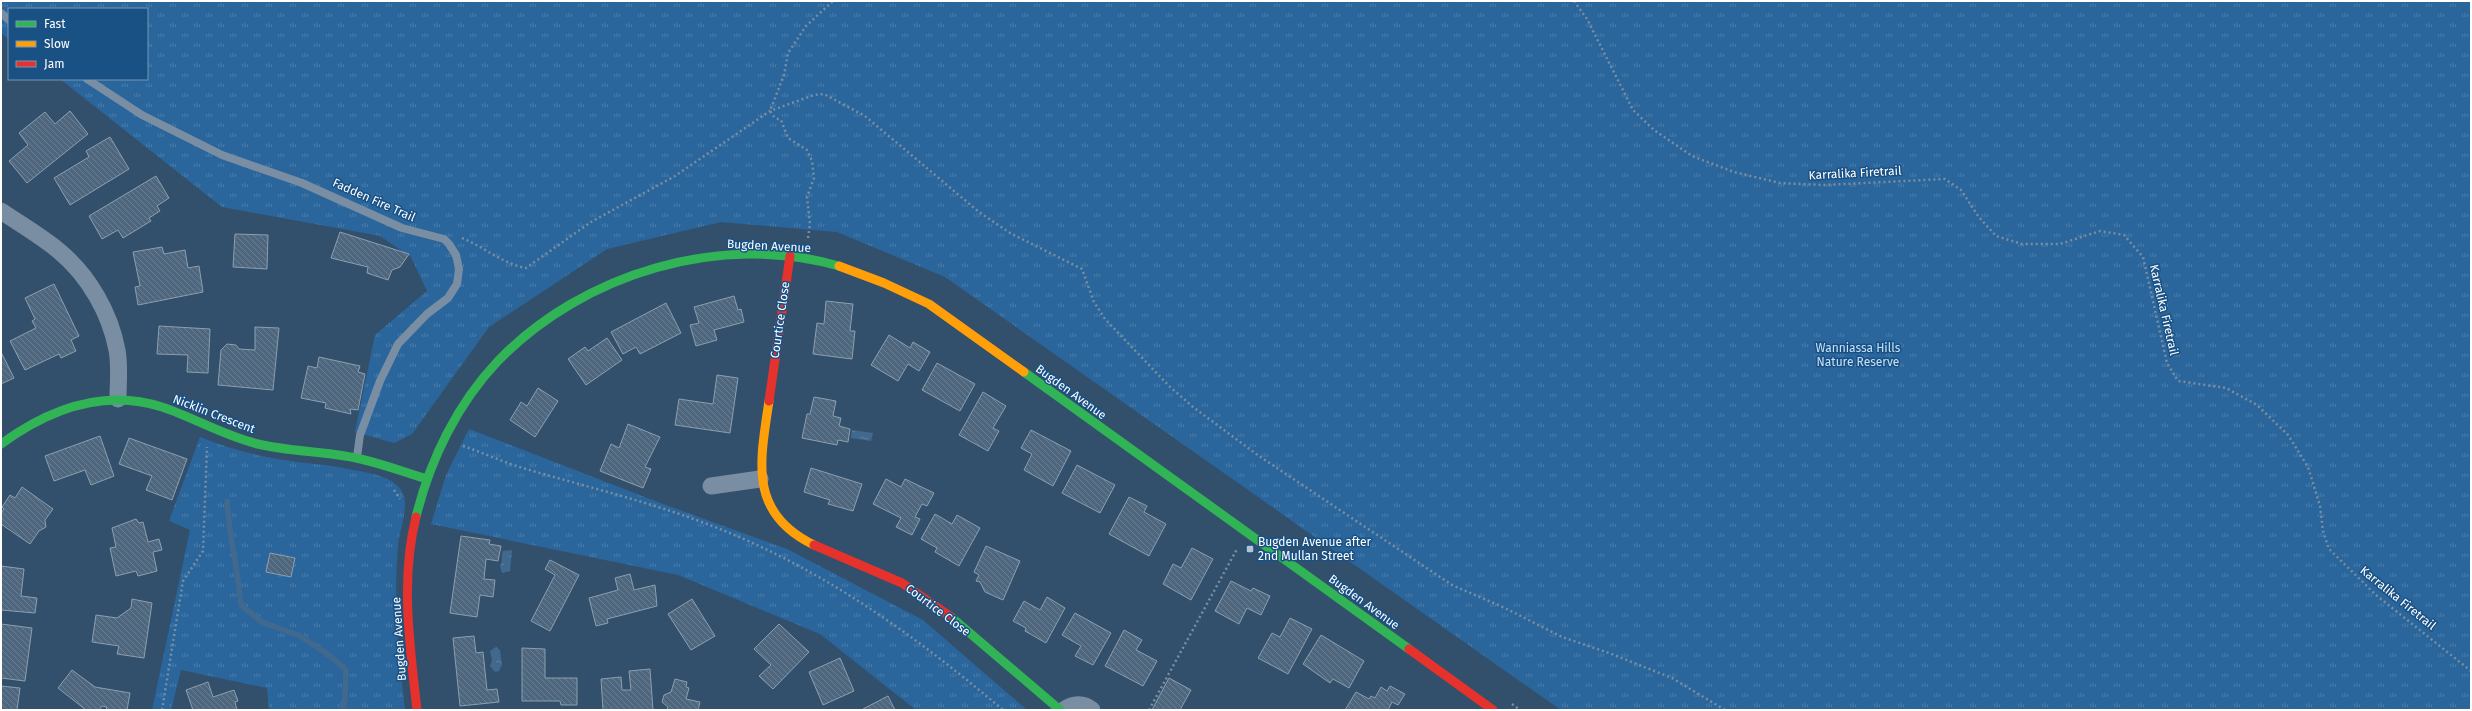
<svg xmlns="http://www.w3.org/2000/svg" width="2472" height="711" font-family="'Fira Sans',sans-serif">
  <defs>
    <pattern id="park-tufts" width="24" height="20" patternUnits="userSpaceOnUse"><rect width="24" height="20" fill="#2a669c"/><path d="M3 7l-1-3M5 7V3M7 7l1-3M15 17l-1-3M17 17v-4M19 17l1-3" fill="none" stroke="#4a7dab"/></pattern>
    <pattern id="water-ripples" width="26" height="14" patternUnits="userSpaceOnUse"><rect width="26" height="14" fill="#41698e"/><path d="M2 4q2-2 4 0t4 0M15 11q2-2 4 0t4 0" fill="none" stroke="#5e809f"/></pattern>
    <pattern id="building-back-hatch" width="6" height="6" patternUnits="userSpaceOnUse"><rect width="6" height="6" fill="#4e677e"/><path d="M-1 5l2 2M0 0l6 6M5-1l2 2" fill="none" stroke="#697e91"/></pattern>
  </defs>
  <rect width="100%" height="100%" fill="#32506c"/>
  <!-- park -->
  <path fill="url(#park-tufts)" d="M1 1H2471V710H1561L945 277 837 232 721 222 607 249 489 327 412 434 394 443 355 432 375 335 427 291 411 257 380 236 222 207 60 79H147V9H9V39L1 33Z
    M469 429 655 501 787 549 923 620 1027 710H916L820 634 678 575 431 524 446 475Z
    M200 437C228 448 256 456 285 460 306 464 327 464 348 469 364 472 391 475 401 490 411 506 399 529 398 546 393 602 399 655 405 710H269L267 688 181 670 171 710H152L190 530 169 521Z"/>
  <!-- water -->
  <path fill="url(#water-ripples)" d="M852 430 873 433 871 441 851 438Z
    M511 550 512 551 510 571 502 573 500 566C503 561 501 556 503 551Z
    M496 647 500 650 502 665 499 671 495 672 490 666 492 660 490 651Z"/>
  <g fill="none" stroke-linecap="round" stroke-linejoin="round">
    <!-- stream -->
    <path stroke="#41698e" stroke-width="5.5" d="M227 501C229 536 238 569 241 605L262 622 298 635 328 654 346 670 345 698 343 710"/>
  </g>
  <!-- building -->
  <path fill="url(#building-back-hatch)" stroke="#8c9fb0" d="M70 111 88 134 27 183 9 161 28 145 19 133 45 112 55 124Z
    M110 137 129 169 70 205 54 178 89 157 86 151Z
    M156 176 169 198 157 206 160 211 149 218 151 221 123 238 118 230 102 239 89 216Z
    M340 232 409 254 400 267 392 270 388 280 367 273 368 267 331 258Z
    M235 234 268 235 267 269 233 267Z
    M162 247 164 254 185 250 188 268 199 266 203 292 138 305 135 287 140 286 133 252Z
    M54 284 79 336 71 340 76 351 61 358 59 354 25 370 10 341 36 328 32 321 35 319 25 298Z
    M734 296 738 310 741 309 744 322 714 330 717 340 696 346 690 325 699 323 694 307Z
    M826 301 853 304 850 331H855L852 359 813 354 817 323 824 324Z
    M666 303 681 333 640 354 636 347 623 354 611 332Z
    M159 326 210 329 208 373 187 372 188 355 157 354Z
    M255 327 279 328 273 390 218 385 221 350 227 344 236 345 239 349 255 350Z
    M889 335 910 348 913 342 930 352 919 371 908 364 898 381 871 365Z
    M607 338 622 360 586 385 568 359 585 347 588 351Z
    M1 352 14 378 1 384Z
    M319 357 360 366 358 372 365 374 358 410 350 409 351 414 325 408 326 403 301 398 308 366 317 368Z
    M937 363 975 384 960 411 922 390Z
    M717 375 738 378 730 433 675 425 679 399 713 404Z
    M538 388 558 401 535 437 510 420 521 402 527 406Z
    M983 392 1006 406 993 428 999 431 988 451 959 435Z
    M814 397 836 401 833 416 841 418 839 426 850 429 848 442 838 440 837 445 802 438 807 414H810Z
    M628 424 660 437 645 467 651 469 643 488 600 471 611 444 619 448Z
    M1031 430 1071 451 1053 486 1024 470 1032 454 1021 448Z
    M100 436 114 476 91 485 85 470 54 481 45 456Z
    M129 438 187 459 172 500 146 490 152 476 119 464Z
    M1077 465 1115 485 1100 513 1062 493Z
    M811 468 862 484 853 511 828 504 830 500 804 492Z
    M886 479 901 487 905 479 934 493 927 506 922 504 915 517 920 519 912 535 896 527 901 518 873 504Z
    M22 487 53 509 45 520 46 527 39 531 30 544 1 524V513L4 509 2 507 10 495 15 498Z
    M1129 497 1147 506 1144 512 1166 524 1149 556 1109 534Z
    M935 514 952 524 957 515 980 528 959 566 935 552 937 548 921 539Z
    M136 519 139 523 143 522 148 542 159 539 162 550 153 552 157 571 138 576 136 571 116 576 110 548 116 547 112 528Z
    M461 536 490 540 489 544 501 546 498 561 486 559 484 579 495 580 493 597 480 595 477 617 450 613Z
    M986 546 1020 561 1003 600 985 592 980 582 976 581 979 575 974 572Z
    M1192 548 1213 559 1191 600 1163 584 1173 564 1181 568Z
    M270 553 295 558 291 577 266 572Z
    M550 560 579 575 550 631 531 621 555 575 545 569Z
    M1 566 24 569 21 596 37 598 35 613 1 610Z
    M630 574 634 590 655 585 657 606 607 619 608 623 596 626 589 598 618 590 615 578Z
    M1231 581 1251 591 1253 588 1270 596 1261 615 1247 608 1239 624 1215 611Z
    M1047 597 1065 608 1046 643 1025 631 1026 628 1013 621 1024 601 1040 610Z
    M132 599 152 603 144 658 117 654 119 646 92 642 96 615 117 618 131 608Z
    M692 599 715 636 691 650 668 614Z
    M1075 613 1111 633 1093 665 1075 656 1081 646 1062 635Z
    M1290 618 1312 629 1288 674 1258 658 1272 633 1280 637Z
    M1 624 32 628 25 681 1 678Z
    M779 624 809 652 773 689 759 676 771 665 754 649Z
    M1124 630 1142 640 1136 650 1157 661 1143 686 1105 666Z
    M1321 635 1364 661 1349 688 1333 679 1330 683 1303 664Z
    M474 636 476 653 483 652 487 690 497 689 499 702 460 706 453 638Z
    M522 648 545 649V678H577V705H561L560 701H522Z
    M840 658 854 691 823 705 809 672Z
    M650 669 653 710H603L601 679 621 677 622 690H631L629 671Z
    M72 670 95 687 130 693 127 710H106L107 707 102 706 99 710H86L58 688Z
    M1169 678 1191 690 1180 710H1152Z
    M675 679 687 682 686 687 689 688 686 699 700 702 698 710H667L668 707 662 702 664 695 671 692Z
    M208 682 213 697 234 690 238 701 235 702 237 710H193L186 690Z
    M1 686 20 688 17 710H1Z
    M1390 686 1405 694 1398 705 1392 702 1388 710H1345L1356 692 1369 699 1371 696 1375 698 1381 687 1387 691Z
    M888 696 895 710H864L863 709Z"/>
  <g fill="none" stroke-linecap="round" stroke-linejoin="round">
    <!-- path -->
    <path stroke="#798ea2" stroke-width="2.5" stroke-dasharray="2 3" stroke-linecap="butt" d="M1574 1 1587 19 1633 110 1654 130 1692 156 1734 172 1780 183 1823 185 1945 179 1961 190 1978 216 1996 236 2022 244H2060L2100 231 2124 235 2143 257 2167 363 2178 381 2226 388 2257 405 2288 435 2308 467 2320 506 2323 531 2329 549 2376 595 2471 671
      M462 238C484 247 503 264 526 268L591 222 675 176 770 111 814 95 824 94 865 116 979 212 1010 233 1082 269 1094 302 1105 319 1169 386 1193 407 1259 456 1452 585 1505 608 1562 637 1609 653 1672 678 1725 710
      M808 238 810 224 807 197 814 178 812 161 807 150 788 138 781 120 775 118 770 111 784 75 788 53 806 26 833 1
      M463 446C484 453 505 463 526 469 584 486 642 500 699 521 814 563 910 631 1003 710
      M394 490 400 499
      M1512 704 1520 710
      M162 710 183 581 203 551 207 447
      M1149 710 1237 549"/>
    <!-- lane -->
    <path stroke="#798ea2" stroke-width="8" d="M1 13 9 20
      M87 79 142 115 222 155 302 183 402 228 444 239 449 244 456 255 459 269 457 284 448 298 427 314 398 344 380 381 360 435 357 457"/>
    <!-- street -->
    <path stroke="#798ea2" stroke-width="17" d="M1 211C20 224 41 236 59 251 89 276 110 313 117 350 120 366 118 383 118 399
      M711 486 760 479
      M1064 710C1073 703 1084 703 1092 710"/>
    <!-- fast -->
    <path stroke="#30b455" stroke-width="9" d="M1024 372 1409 649
      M1 444C49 409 103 388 162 407 195 418 224 436 258 444 287 451 316 451 345 456 373 460 400 471 427 479
      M416 517C430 460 457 404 498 361 583 273 721 232 839 266
      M951 617 1060 710"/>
    <!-- slow -->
    <path stroke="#ff9f0a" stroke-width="9" d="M839 266 884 283 929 304 1024 372
      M769 401C760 462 748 513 814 545"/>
    <!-- jam -->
    <path stroke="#e5322d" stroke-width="9" d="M769 401 790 256
      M416 517C400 580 410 646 417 710
      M814 545 902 583 951 617
      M1409 649 1493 710"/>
  </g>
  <!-- markers -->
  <rect fill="#b7c2cc" stroke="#195185" stroke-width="1.5" x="1246" y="545" width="8" height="8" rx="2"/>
  <g text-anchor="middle" stroke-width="3" stroke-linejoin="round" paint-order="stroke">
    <!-- street labels -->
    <g font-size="12" fill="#fff" stroke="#195185">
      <text transform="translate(1855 173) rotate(-3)" y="4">Karralika Firetrail</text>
      <text transform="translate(374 200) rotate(24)" y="4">Fadden Fire Trail</text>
      <text transform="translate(769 246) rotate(3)" y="4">Bugden Avenue</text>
      <text transform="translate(2164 310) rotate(77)" y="4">Karralika Firetrail</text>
      <text transform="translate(780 320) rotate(-82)" y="4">Courtice Close</text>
      <text transform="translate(1071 392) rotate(36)" y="4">Bugden Avenue</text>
      <text transform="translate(214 414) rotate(21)" y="4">Nicklin Crescent</text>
      <text transform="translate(2398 598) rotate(39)" y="4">Karralika Firetrail</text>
      <text transform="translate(1364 602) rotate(36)" y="4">Bugden Avenue</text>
      <text transform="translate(938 610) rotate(37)" y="4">Courtice Close</text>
      <text transform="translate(399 639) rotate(-94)" y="4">Bugden Avenue</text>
    </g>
    <!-- park labels -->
    <g font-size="12" fill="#c5e1f9" stroke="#195185">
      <text x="1858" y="352">Wanniassa Hills<tspan x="1858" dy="14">Nature Reserve</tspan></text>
    </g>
    <!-- poi labels -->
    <g font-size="12" fill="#fff" stroke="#195185" text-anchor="start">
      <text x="1258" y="546">Bugden Avenue after<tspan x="1258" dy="14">2nd Mullan Street</tspan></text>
    </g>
  </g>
  <!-- border -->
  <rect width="2472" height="711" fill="none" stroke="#ffffff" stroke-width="4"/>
  <!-- legend -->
  <rect x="8" y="8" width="140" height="72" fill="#195185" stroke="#7597b6"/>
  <rect x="16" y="21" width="20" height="6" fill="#30b455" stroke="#7597b6"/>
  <text x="44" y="28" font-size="12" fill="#ffffff">Fast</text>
  <rect x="16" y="41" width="20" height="6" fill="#ff9f0a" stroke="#7597b6"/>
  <text x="44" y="48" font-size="12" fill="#ffffff">Slow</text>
  <rect x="16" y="61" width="20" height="6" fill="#e5322d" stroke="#7597b6"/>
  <text x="44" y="68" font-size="12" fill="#ffffff">Jam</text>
</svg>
